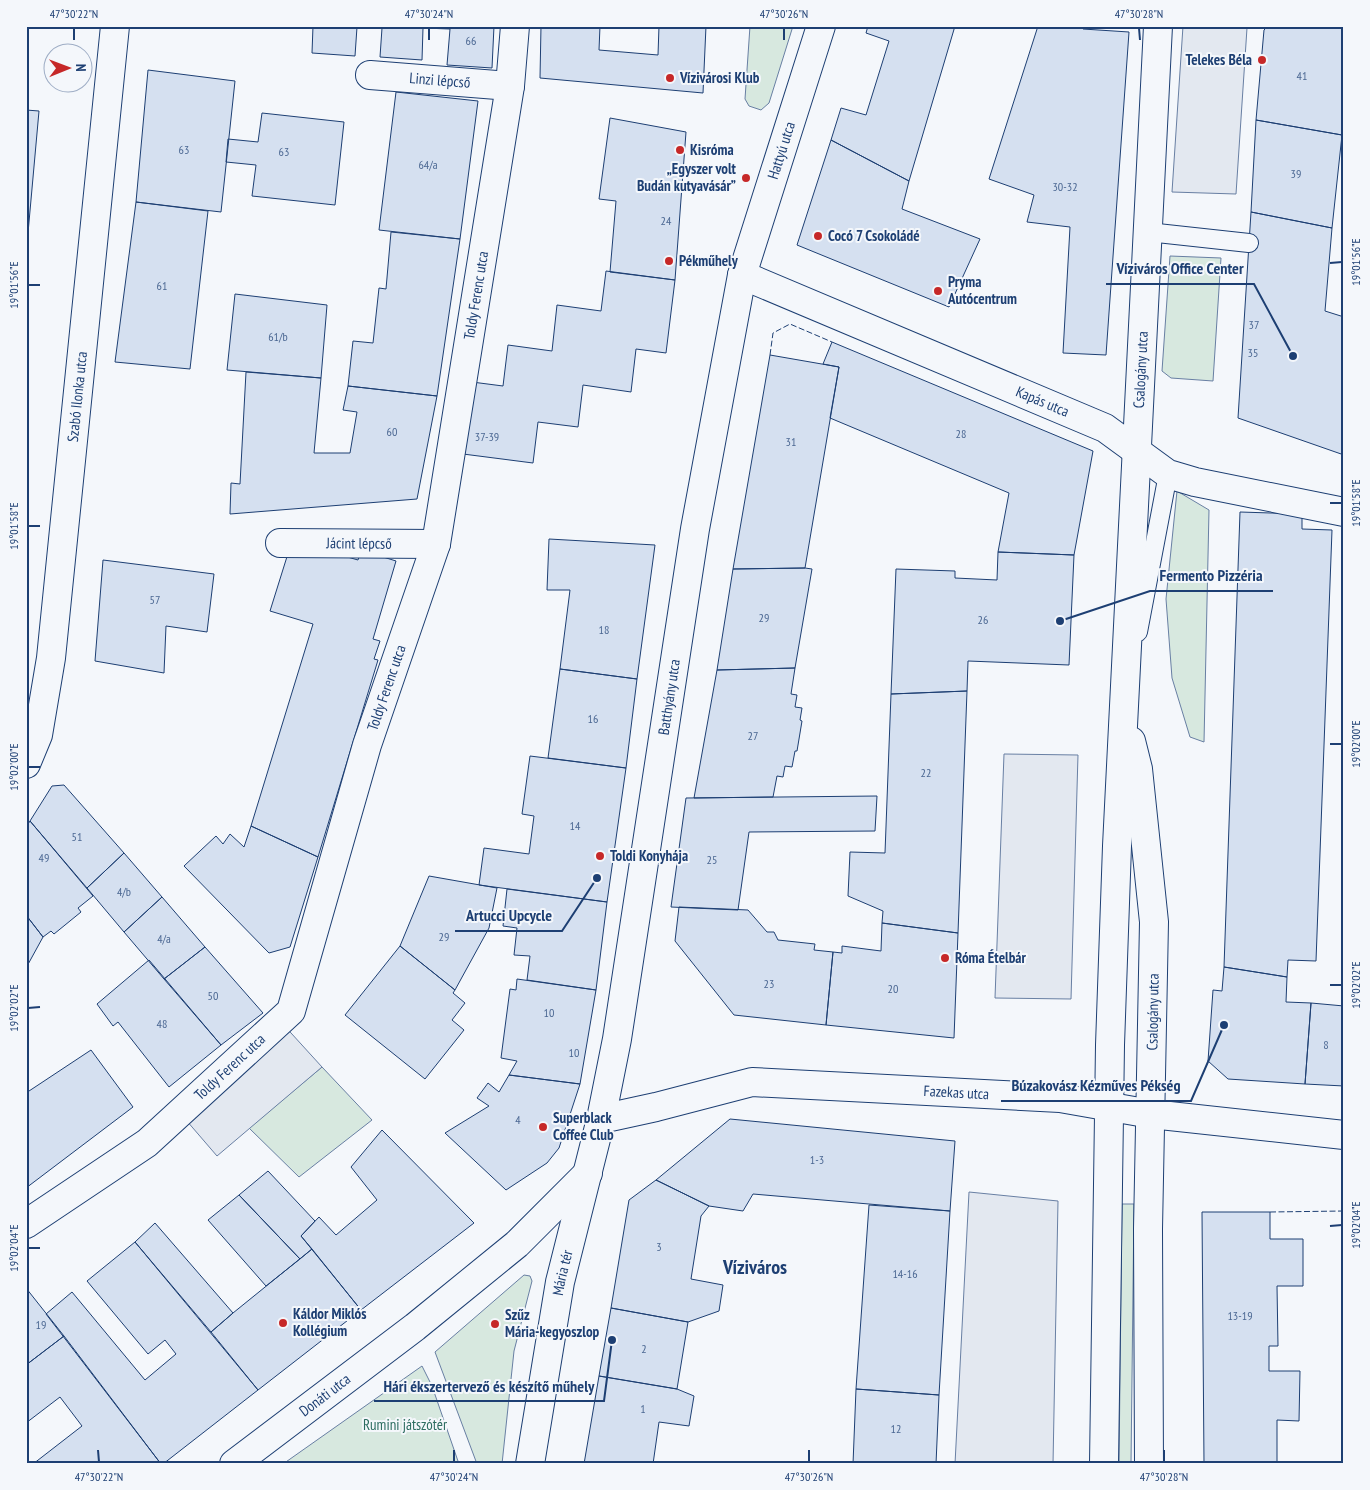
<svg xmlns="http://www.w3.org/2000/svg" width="1370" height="1490" font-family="'PT Sans Narrow',sans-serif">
  <rect width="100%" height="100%" fill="#f4f7fb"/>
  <!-- green -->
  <path fill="#d7e8df" stroke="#687fa3" d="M750 26H793L769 103 761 110 749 106 745 99Z
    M1170 256 1221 258 1213 381 1171 378 1162 371Z
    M1177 491 1209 510 1204 742 1190 737 1172 678 1166 599Z
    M322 1067 372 1120 299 1177 249 1128Z
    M1122 1204H1134L1131 1464H1119Z
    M524 1275 530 1276 532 1281 514 1351 502 1464H477L435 1352Z
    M422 1366 432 1386 459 1464H283Z"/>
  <!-- parking -->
  <path fill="#e3e8f0" stroke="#687fa3" d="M1183 26 1247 28 1236 194 1172 192Z
    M1004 754 1078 755 1071 999 995 998Z
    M281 1022 322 1067 217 1156 180 1113Z
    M969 1192 1058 1201 1053 1464H955Z"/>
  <!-- building -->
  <path fill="#d5e0f0" stroke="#1d3f73" d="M313 26H494L492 68 447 65 450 29 423 28 422 60 380 57 382 28 357 27 355 56 312 53Z
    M541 26H600L599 50 658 55 659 26H706L703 93 540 78Z
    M868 26H955L909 181 831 140 841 108 866 115 889 41 866 33Z
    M1038 26H1084L1083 29 1129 32 1106 355 1063 353 1070 227 1027 222 1034 195 989 179Z
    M1268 26H1344V118L1342 135 1256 120 1264 30Z
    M148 70 235 81 221 212 136 202Z
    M396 92 478 101 460 239 379 230Z
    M26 110 39 111 28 233H26Z
    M262 113 344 122 335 205 252 196 256 165 226 162 228 139 258 142Z
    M610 118 686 132 675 280 610 272 616 201 599 199Z
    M1256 120 1342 135 1332 228 1251 212Z
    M831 140 909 181 902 209 980 239 949 307 797 245Z
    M136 202 208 211 190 369 115 362Z
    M1251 212 1332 228 1325 311 1344 317V455L1238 418Z
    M391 232 460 239 437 396 348 386 353 341 373 343 379 288 386 289Z
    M606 271 675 280 666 353 636 349 631 392 583 385 578 427 538 422 533 463 463 454 472 382 503 386 508 345 552 351 557 305 601 311Z
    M235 294 327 305 321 378 227 370Z
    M832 342 1093 451 1074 555 998 552 1009 493 830 418 839 367 823 364Z
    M770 355 839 367 805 568 733 569Z
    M246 372 321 378 314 453H350L357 412 343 410 348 386 437 396 417 499 230 514 231 483 240 484Z
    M1240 512 1302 514V529L1332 530 1316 961 1288 960 1287 977 1224 967Z
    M549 539 655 545 637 679 560 669 570 590H547Z
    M290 547 323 550 358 560 361 550 396 561 373 639 380 641 374 659 378 660 318 857 251 826 313 624 270 611Z
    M998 552 1074 555 1069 665 968 661 967 691 891 694 896 569 955 571V578L997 580Z
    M103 560 214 574 207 632 166 626 164 673 95 661Z
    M805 568 812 569 795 668 717 670 733 569Z
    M795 668 791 694 797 695 795 707 802 708 800 720 802 721 797 751H795L792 767 785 766 783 777 777 776 773 797 694 798 717 670Z
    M560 669 637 679 626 768 548 758Z
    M967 691 958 933 882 923 883 911 848 896 850 852 885 853 891 694Z
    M530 756 626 768 607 902 479 885 484 848 529 854 534 816 522 814Z
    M64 785 124 853 87 888 30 821 52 786Z
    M877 796 875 831 749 832 738 910 671 907 686 798Z
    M30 821 93 896 78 908 81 912 54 934 51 931 43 937 26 915V827Z
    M251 826 318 857 290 947 269 953 184 866 216 836 223 844 230 834 244 847Z
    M124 853 162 897 124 932 87 888Z
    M429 876 497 888 489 928 455 990 400 946Z
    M507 889 607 902 596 990 527 980 530 956 514 955 517 928 503 926Z
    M162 897 205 947 164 979 124 932Z
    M679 907 748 910 767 932H774L778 940 815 944 814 950 833 952 826 1025 734 1015 675 941Z
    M26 915 43 937 26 968Z
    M882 923 958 933 954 1038 826 1025 833 952 842 953V946L881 951Z
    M400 946 455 990 453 993 465 1003 452 1020 464 1030 425 1079 345 1015Z
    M205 947 263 1013 221 1045 164 979Z
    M149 960 221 1045 169 1087 118 1022 113 1026 97 1004Z
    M1224 967 1287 977 1286 1002 1311 1003 1305 1084 1228 1079 1208 1061 1213 990 1222 991Z
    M517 979 596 990 580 1084 509 1075 517 1061 501 1058 510 989 516 990Z
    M1311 1003 1344 1006V1086L1305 1084Z
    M91 1050 133 1107 26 1188V1093Z
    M509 1075 580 1084 559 1148 547 1163 506 1190 445 1133 489 1106 477 1098 488 1083 499 1092Z
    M730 1119 955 1141 950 1211 753 1194 743 1211 709 1206 656 1180Z
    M382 1130 474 1223 361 1310 301 1236 319 1217 336 1235 377 1200 351 1167Z
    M268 1171 315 1221 301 1236 312 1249 300 1259 239 1195Z
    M656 1180 709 1206 701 1216 691 1279 723 1285 719 1311 688 1322 611 1308 629 1200Z
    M239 1195 300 1259 266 1286 208 1220Z
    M869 1205 950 1211 939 1395 856 1389Z
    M1202 1212H1270V1239H1303V1286H1277L1278 1346H1269V1371H1300L1299 1421 1277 1420V1464H1204Z
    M155 1223 233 1313 211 1332 135 1242Z
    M135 1242 258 1390 163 1464H161L46 1314 72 1292 145 1380 176 1354 165 1340 148 1354 87 1281Z
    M312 1249 361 1310 258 1390 211 1332 233 1313Z
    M26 1288 64 1336 26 1365Z
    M611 1308 688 1322 677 1389 599 1376Z
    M64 1336 161 1464H33L82 1426 60 1397 26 1423V1365Z
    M599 1376 677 1389 694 1396 689 1426 659 1422 653 1464H584Z
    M856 1389 939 1395 936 1464H853Z"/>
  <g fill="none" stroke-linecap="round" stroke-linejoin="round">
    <defs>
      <path id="lane" d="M1148 232 1249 243
        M1138 632 1168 474"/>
      <g id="street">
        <path id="s1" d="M370 75 510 86"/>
        <path id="s2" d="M742 275 1105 428 1168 474 1195 482 1344 512"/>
        <path id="s3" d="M280 543 436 544"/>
        <path id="s4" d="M26 764 38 735 51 658 115 26"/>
        <path id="s5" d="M601 1119 656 1107 752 1082 1060 1098 1151 1114 1344 1135"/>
        <path id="s6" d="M26 1224 147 1143 291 1011 367 745 436 544 510 86 515 26"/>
        <path id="s7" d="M234 1464 415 1327 517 1244 588 1173"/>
      </g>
      <g id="secondary">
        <path d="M1131 741 1138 769 1154 922 1148 1229 1149 1464"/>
        <path id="s8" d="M530 1464 560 1282 601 1119 617 1039 695 529 742 275 821 26"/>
        <path id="s9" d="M1104 1464 1110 1045 1117 846 1158 26"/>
      </g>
    </defs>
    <!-- lane casing -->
    <use href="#lane" stroke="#1d3f73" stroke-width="20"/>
    <!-- street casing -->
    <use href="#street" stroke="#1d3f73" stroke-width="30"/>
    <!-- secondary casing -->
    <use href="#secondary" stroke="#1d3f73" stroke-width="30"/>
    <!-- lane -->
    <use href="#lane" stroke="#f4f7fb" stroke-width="18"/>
    <!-- street -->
    <use href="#street" stroke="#f4f7fb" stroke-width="28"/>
    <!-- secondary -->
    <use href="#secondary" stroke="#f4f7fb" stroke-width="28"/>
    <!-- fence -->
    <path stroke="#1d3f73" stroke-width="1" stroke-dasharray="6 2.5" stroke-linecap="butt" d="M770 355 773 333 790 324 832 342
      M1270 1212 1344 1211"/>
  </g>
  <!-- ticks -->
  <path fill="none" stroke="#1d3f73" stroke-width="2" d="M74 28V40M429 28V40M784 28V40M1139 28 1140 40M1330 263 1342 262M28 285H40M1330 503H1342M28 526H40M1330 744H1342M28 767H40M1330 985H1342M28 1008 40 1007M1330 1226 1342 1225M28 1248H40M98 1450 99 1462M454 1450V1462M809 1450V1462M1164 1450V1462"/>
  <!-- markers -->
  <g fill="#c62828" stroke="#f4f7fb" stroke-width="2">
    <circle cx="1262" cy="60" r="5"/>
    <circle cx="670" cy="78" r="5"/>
    <circle cx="680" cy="150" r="5"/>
    <circle cx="746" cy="178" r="5"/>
    <circle cx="818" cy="236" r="5"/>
    <circle cx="669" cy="261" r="5"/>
    <circle cx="938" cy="291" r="5"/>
    <circle cx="600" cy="856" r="5"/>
    <circle cx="945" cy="958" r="5"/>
    <circle cx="543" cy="1127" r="5"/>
    <circle cx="283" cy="1323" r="5"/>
    <circle cx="495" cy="1324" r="5"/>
  </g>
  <g text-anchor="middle" stroke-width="4" stroke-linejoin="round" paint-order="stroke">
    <!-- number labels -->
    <g font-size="12" fill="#4b6792">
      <text x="471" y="45">66</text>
      <text x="1302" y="80">41</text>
      <text x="184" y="154">63</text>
      <text x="284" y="156">63</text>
      <text x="428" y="169">64/a</text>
      <text x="1296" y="178">39</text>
      <text x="1065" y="191">30-32</text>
      <text x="666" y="225">24</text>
      <text x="162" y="290">61</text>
      <text x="1254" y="329">37</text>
      <text x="278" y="341">61/b</text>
      <text x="1253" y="357">35</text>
      <text x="392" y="436">60</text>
      <text x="961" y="438">28</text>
      <text x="487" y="441">37-39</text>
      <text x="791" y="446">31</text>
      <text x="155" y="604">57</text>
      <text x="764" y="622">29</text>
      <text x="983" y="624">26</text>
      <text x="604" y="634">18</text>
      <text x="593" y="723">16</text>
      <text x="753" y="740">27</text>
      <text x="926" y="777">22</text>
      <text x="575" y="830">14</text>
      <text x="77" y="841">51</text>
      <text x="44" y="862">49</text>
      <text x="712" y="864">25</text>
      <text x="124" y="896">4/b</text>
      <text x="444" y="941">29</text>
      <text x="164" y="943">4/a</text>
      <text x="769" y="988">23</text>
      <text x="893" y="993">20</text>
      <text x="213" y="1000">50</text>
      <text x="549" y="1017">10</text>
      <text x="162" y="1028">48</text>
      <text x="1326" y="1049">8</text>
      <text x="574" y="1057">10</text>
      <text x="518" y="1124">4</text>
      <text x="817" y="1164">1-3</text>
      <text x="659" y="1251">3</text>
      <text x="905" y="1278">14-16</text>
      <text x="1240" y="1320">13-19</text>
      <text x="41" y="1329">19</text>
      <text x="644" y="1353">2</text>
      <text x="643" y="1413">1</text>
      <text x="896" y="1433">12</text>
    </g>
    <!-- poi labels -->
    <g font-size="15" font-weight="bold" fill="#1d3f73" stroke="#f4f7fb" text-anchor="start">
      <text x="1252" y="65" text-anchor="end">Telekes Béla</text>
      <text x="680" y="83">Vízivárosi Klub</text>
      <text x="690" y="155">Kisróma</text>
      <text x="736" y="174" text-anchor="end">„Egyszer volt<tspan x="736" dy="17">Budán kutyavásár”</tspan></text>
      <text x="828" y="241">Cocó 7 Csokoládé</text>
      <text x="679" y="266">Pékműhely</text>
      <text x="948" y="287">Pryma<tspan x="948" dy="17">Autócentrum</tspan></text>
      <text x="610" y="861">Toldi Konyhája</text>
      <text x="955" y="963">Róma Ételbár</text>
      <text x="553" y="1123">Superblack<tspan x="553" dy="17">Coffee Club</tspan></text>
      <text x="293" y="1319">Káldor Miklós<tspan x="293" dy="17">Kollégium</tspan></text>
      <text x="505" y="1320">Szűz<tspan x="505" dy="17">Mária-kegyoszlop</tspan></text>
    </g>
    <!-- street labels -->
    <g font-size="15" fill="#1d3f73" stroke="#f4f7fb">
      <text dy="5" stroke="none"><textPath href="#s1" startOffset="70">Linzi lépcső</textPath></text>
      <text dy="5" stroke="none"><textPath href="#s8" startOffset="1339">Hattyú utca</textPath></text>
      <text dy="5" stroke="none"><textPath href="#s6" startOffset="1082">Toldy Ferenc utca</textPath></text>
      <text dy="5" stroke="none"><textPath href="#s9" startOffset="1095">Csalogány utca</textPath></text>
      <text dy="5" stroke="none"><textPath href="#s4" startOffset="372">Szabó Ilonka utca</textPath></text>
      <text dy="5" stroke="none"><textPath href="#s2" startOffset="326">Kapás utca</textPath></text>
      <text dy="5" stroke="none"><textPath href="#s3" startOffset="79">Jácint lépcső</textPath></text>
      <text dy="5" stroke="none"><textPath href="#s6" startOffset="678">Toldy Ferenc utca</textPath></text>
      <text dy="5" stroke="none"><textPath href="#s8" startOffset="780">Batthyány utca</textPath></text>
      <text transform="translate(1153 1012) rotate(-89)" y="5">Csalogány utca</text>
      <text dy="5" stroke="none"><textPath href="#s6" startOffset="258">Toldy Ferenc utca</textPath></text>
      <text dy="5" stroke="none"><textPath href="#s5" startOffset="360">Fazekas utca</textPath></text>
      <text dy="5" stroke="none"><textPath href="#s8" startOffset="194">Mária tér</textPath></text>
      <text dy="5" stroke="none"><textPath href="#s7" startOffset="114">Donáti utca</textPath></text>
    </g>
    <!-- park labels -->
    <g font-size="15" fill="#2c6c60" stroke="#f4f7fb">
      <text x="405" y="1430">Rumini játszótér</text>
    </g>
    <!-- district labels -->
    <g font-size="20" font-weight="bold" fill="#1d3f73" stroke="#f4f7fb">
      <text x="755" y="1274">Víziváros</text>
    </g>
  </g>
  <!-- callouts -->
  <path fill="none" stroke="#1d3f73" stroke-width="2" d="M1293 356L1254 284H1106M1060 621L1150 591H1273M597 878L562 931H455M1224 1025L1191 1101H1001M612 1340L604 1401H374"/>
  <g fill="#1d3f73" stroke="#f4f7fb" stroke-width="2">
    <circle cx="1293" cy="356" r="5"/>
    <circle cx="1060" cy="621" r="5"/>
    <circle cx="597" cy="878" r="5"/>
    <circle cx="1224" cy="1025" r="5"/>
    <circle cx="612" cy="1340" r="5"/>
  </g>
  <g font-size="16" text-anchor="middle" font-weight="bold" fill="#1d3f73" stroke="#f4f7fb" stroke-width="4" stroke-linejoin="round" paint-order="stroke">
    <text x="1180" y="274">Víziváros Office Center</text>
    <text x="1211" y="581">Fermento Pizzéria</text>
    <text x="509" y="921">Artucci Upcycle</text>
    <text x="1096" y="1091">Búzakovász Kézműves Pékség</text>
    <text x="489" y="1392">Hári ékszertervező és készítő műhely</text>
  </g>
  <!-- border -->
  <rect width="1370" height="1490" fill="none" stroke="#f4f7fb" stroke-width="55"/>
  <!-- north arrow -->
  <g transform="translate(68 68) rotate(89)"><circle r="24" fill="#f4f7fb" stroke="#9eadc5"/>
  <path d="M0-4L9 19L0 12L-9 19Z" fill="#c62828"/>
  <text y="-8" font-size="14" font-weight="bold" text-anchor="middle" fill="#1d3f73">N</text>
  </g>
  <rect x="28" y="28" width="1314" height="1434" fill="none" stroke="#1d3f73" stroke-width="2"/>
  <g font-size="12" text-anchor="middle" fill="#1d3f73">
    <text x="74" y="18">47°30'22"N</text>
    <text x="429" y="18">47°30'24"N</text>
    <text x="784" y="18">47°30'26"N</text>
    <text x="1139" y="18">47°30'28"N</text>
    <text transform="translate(1356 262) rotate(-90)" y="4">19°01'56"E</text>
    <text transform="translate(14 285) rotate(-90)" y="4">19°01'56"E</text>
    <text transform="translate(1356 503) rotate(-90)" y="4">19°01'58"E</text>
    <text transform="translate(14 526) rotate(-90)" y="4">19°01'58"E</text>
    <text transform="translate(1356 744) rotate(-90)" y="4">19°02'00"E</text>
    <text transform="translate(14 767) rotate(-90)" y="4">19°02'00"E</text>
    <text transform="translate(1356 985) rotate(-90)" y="4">19°02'02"E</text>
    <text transform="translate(14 1008) rotate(-90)" y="4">19°02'02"E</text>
    <text transform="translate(1356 1225) rotate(-90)" y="4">19°02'04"E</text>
    <text transform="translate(14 1248) rotate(-90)" y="4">19°02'04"E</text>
    <text x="99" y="1481">47°30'22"N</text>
    <text x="454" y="1481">47°30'24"N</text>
    <text x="809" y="1481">47°30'26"N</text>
    <text x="1164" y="1481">47°30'28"N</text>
  </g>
</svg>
